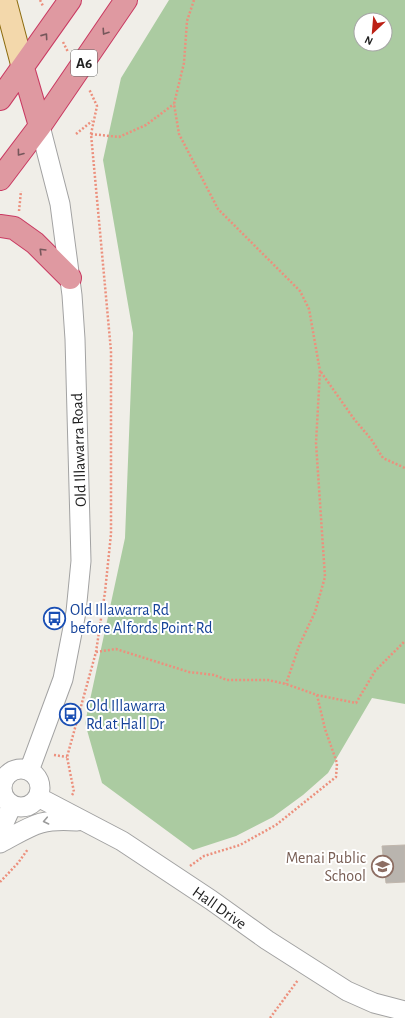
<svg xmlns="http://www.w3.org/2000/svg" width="405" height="1018" font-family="'Alegreya Sans',sans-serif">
  <rect width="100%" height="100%" fill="#f0eee8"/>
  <!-- forest -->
  <path fill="#abcba1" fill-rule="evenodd" d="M169 0H405V704L372 698 328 773 303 795 273 817 236 836 193 850 102 783 85 723 125 538 133 333 103 160 121 78ZM361 20H385V44H361Z"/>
  <!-- building -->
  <path fill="#b9b4ae" stroke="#c0b6ac" d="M405 845V882L386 883 382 846Z"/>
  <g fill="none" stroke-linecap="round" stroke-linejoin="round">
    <defs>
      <path id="minor" d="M2 788a19 19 0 1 1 38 0a19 19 0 1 1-38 0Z
        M29 771 63 679 76 612 81 561 75 339 72 295 60 204 40 126
        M38 797 122 841 211 900 267 940 347 991 374 1003 405 1011
        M0 832 12 805
        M0 843C32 826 39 818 77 821"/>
      <path id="major" d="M5 0 23 68"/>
      <path id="highway" d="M23 68 40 126
        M0 99 70 0
        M0 179 40 126 126 0
        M0 226 14 228 35 243 70 278"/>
    </defs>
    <!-- minor casing -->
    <use href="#minor" stroke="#a2a2a2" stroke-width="21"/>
    <!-- major casing -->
    <use href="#major" stroke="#8d6c10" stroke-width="24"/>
    <!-- highway casing -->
    <use href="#highway" stroke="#c93a62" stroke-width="24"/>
    <!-- path -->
    <path stroke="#ec907d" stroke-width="2.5" stroke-dasharray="2 2" stroke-linecap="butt" d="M40 0 43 6
      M194 0 187 21 184 63 174 104 179 134 218 209 300 291 309 309 320 371 316 443 325 577 315 612 299 646 286 684
      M63 42 68 52
      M76 134 92 121
      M91 134 119 137 146 125 174 104
      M19 211 21 191
      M321 372 354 419 371 439 383 458 405 468
      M96 652 116 649 189 672 214 675 227 680H268L286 684 317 695 356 703 375 671 405 641
      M54 755 67 757
      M72 795 74 792 67 757 96 652 105 592 111 534V351L91 134 97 106 89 89
      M190 866 204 856 240 845 276 825 336 777 337 763 325 729 317 695
      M0 882 18 863 28 849
      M270 1018 298 980"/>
    <!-- minor -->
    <use href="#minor" stroke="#fff" stroke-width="19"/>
    <!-- major -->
    <use href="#major" stroke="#f3d8ab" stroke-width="22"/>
    <!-- highway -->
    <use href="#highway" stroke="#df99a1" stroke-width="22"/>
  </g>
  <!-- one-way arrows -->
  <defs><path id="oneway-chevron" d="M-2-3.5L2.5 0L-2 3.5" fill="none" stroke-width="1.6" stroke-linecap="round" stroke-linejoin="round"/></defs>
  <g stroke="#76575b">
    <use href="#oneway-chevron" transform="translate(105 32) rotate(124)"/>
    <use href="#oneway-chevron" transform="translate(45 36) rotate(-55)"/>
    <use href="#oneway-chevron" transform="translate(20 153) rotate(127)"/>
    <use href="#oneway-chevron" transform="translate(42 251) rotate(-135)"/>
  </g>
  <use stroke="#9b9b9b" href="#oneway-chevron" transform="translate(46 821) rotate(168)"/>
  <!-- icons -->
  <defs>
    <symbol id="bus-ring" viewBox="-11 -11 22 22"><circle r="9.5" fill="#fff" stroke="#1a4fb4" stroke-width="1.5"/><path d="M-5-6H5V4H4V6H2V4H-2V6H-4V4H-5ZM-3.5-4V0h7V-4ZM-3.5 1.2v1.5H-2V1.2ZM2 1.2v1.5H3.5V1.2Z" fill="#1a4fb4"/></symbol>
    <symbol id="school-ring" viewBox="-11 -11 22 22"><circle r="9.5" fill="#fff" stroke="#8d6e63" stroke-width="1.5"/><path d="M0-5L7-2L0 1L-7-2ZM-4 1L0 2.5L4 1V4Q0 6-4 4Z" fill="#8d6e63"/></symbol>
  </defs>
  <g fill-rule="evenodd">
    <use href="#bus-ring" x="42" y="606" width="25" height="25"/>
    <use href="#bus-ring" x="58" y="702" width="25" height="25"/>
    <use href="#school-ring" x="370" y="854" width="25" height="25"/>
  </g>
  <g text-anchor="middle" stroke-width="4" stroke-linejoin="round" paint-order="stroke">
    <!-- shield labels -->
    <rect fill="#fff" stroke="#646464" stroke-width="1" x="71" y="50" width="26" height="26" rx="3"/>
    <g font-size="15" font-weight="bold" fill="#212121">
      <text x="84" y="68">A6</text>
    </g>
    <!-- street labels -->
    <g font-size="16" fill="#212121" stroke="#fff">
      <text transform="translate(78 450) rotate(-92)" y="6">Old Illawarra Road</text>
      <text transform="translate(220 907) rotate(35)" y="6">Hall Drive</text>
    </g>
    <!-- transit labels -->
    <g font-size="16" fill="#164399" stroke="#fff" text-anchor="start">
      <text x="70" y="615">Old Illawarra Rd<tspan x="70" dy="18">before Alfords Point Rd</tspan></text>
      <text x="86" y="711">Old Illawarra<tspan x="86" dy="18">Rd at Hall Dr</tspan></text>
    </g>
    <!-- education labels -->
    <g font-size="16" fill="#785e54" stroke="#fff" text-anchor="end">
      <text x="366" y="863">Menai Public<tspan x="366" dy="18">School</tspan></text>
    </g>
  </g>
  <!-- north arrow -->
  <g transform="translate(373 32) rotate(206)"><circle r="19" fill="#ffffff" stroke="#a6a6a6"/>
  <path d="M0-3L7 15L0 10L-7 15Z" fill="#bc2015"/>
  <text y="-6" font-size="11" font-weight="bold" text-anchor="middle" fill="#212121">N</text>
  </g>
</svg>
